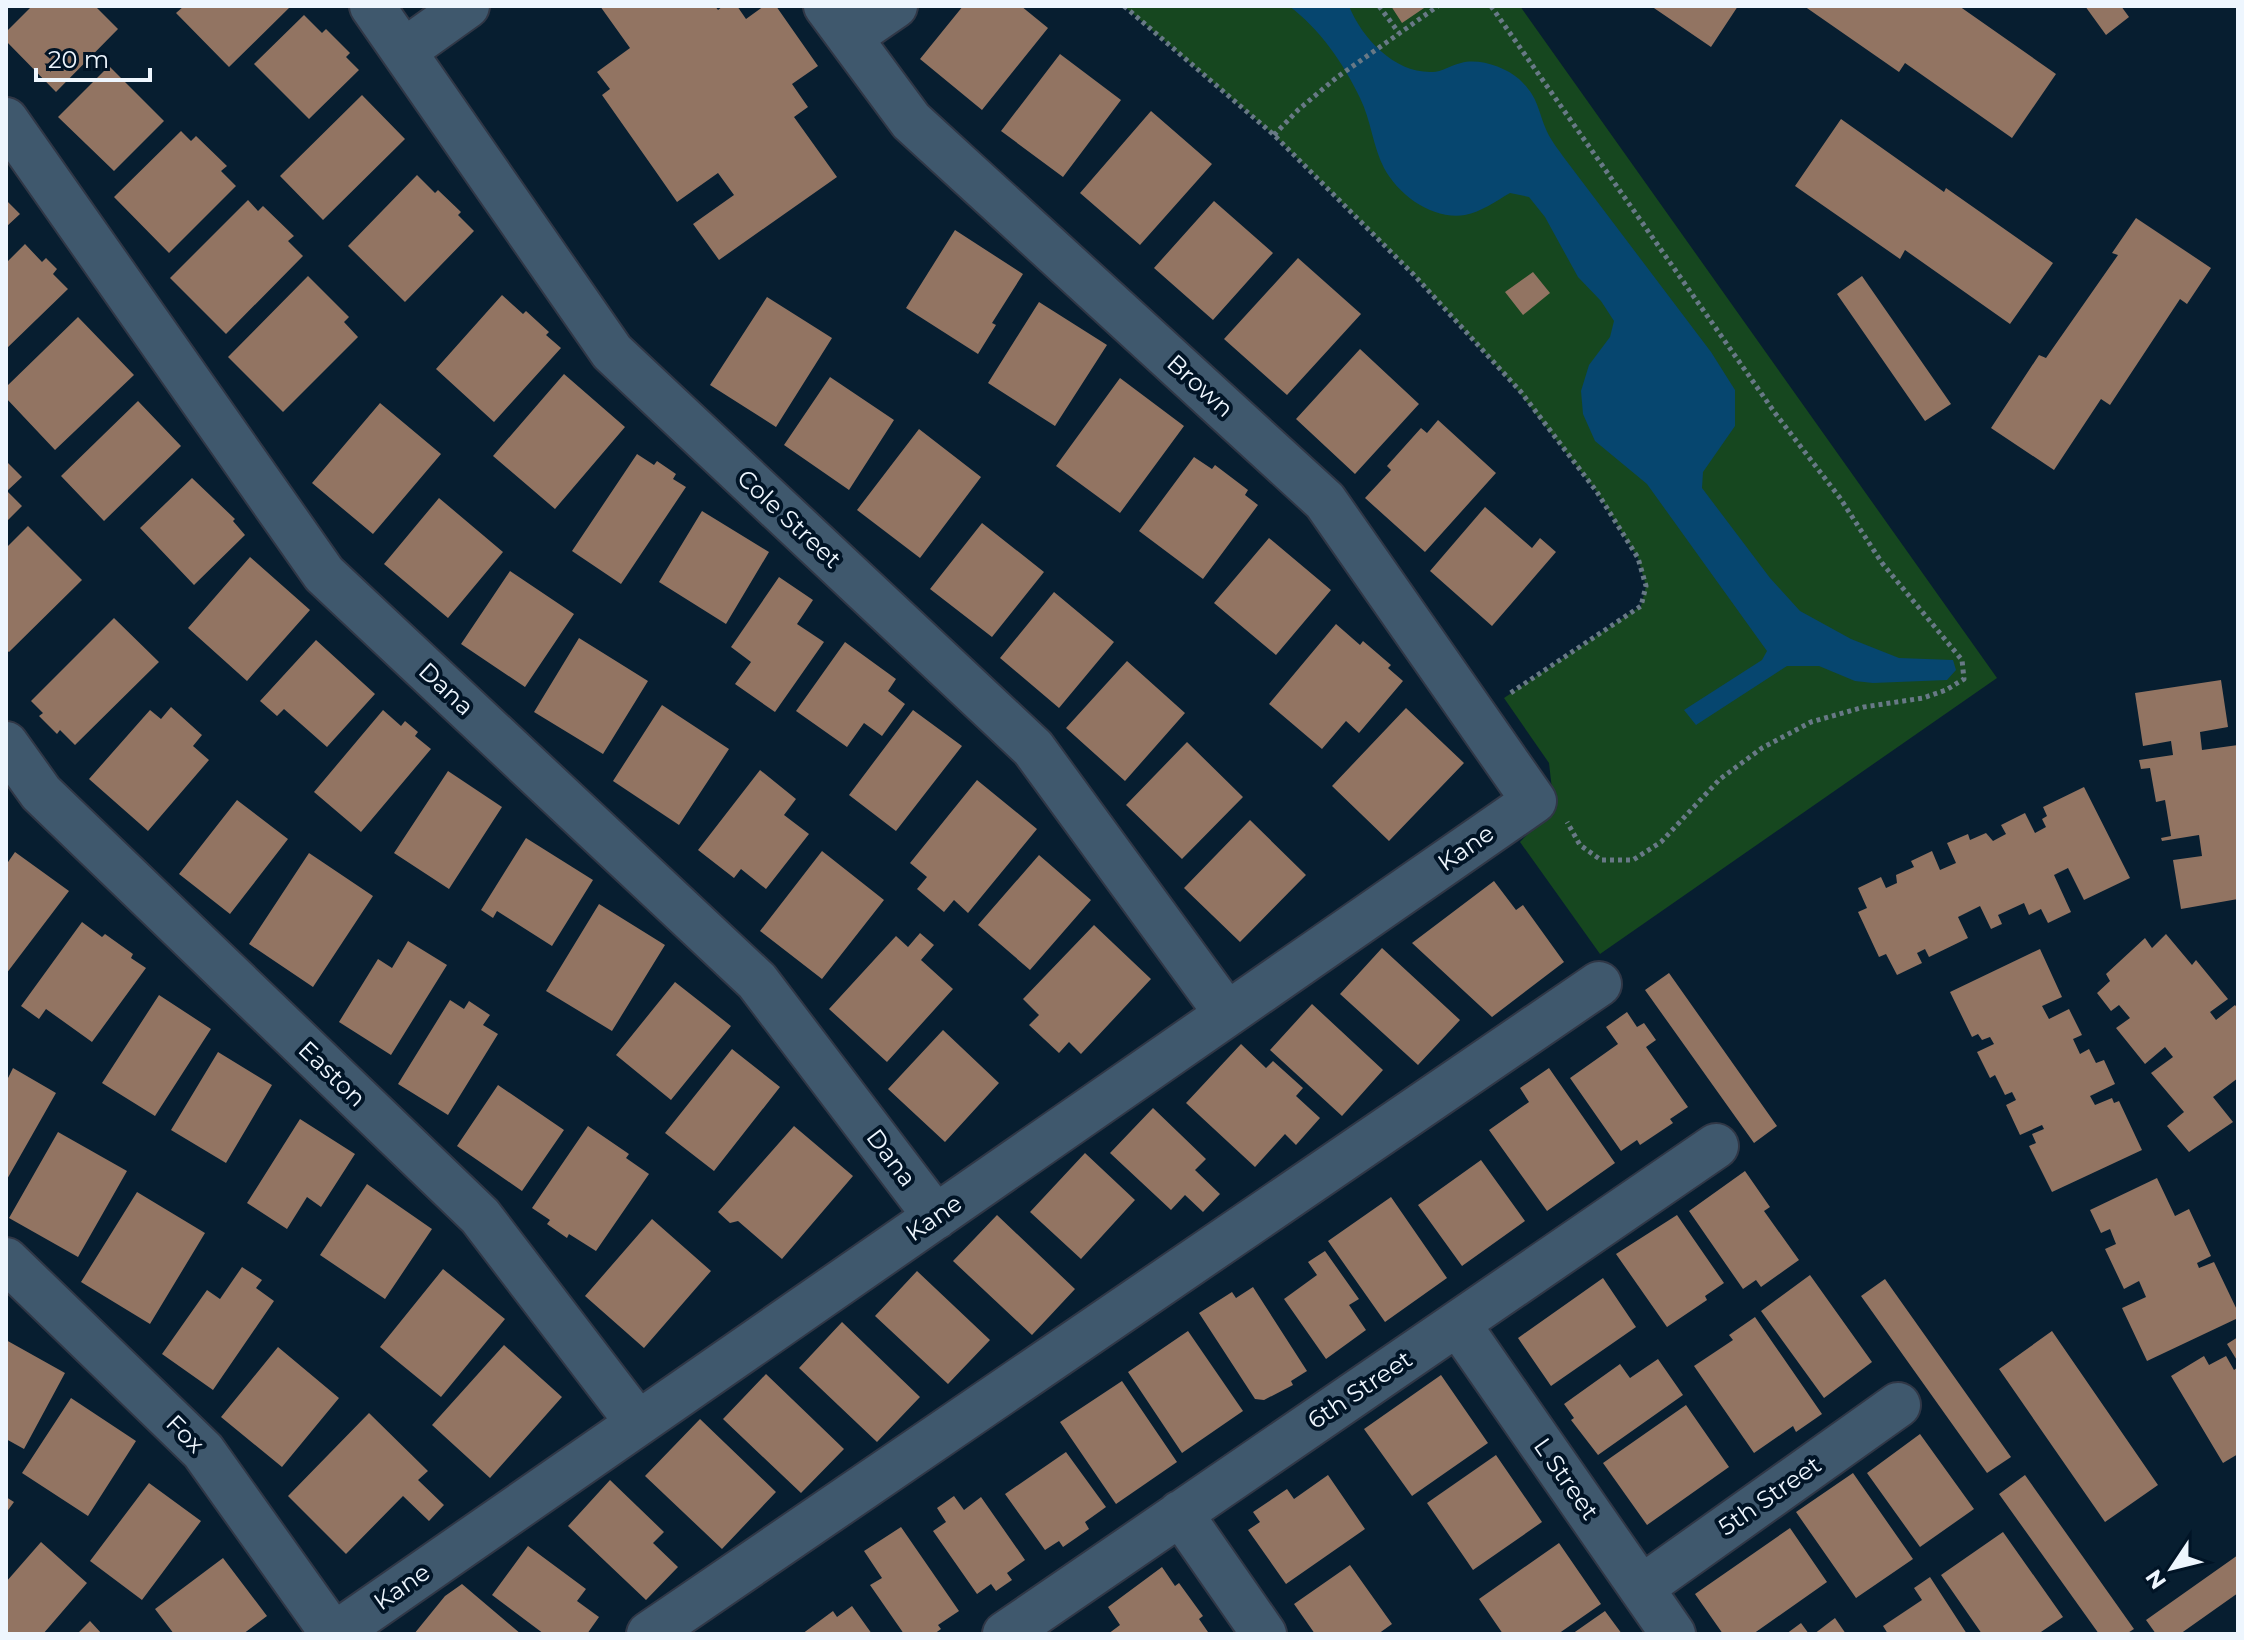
<svg xmlns="http://www.w3.org/2000/svg" width="2244" height="1640" font-family="Montserrat,sans-serif">
  <rect width="100%" height="100%" fill="#071e30"/>
  <!-- green -->
  <path fill="#16471f" d="M1124 6H1520L1997 678 1600 954 1520 842 1554 807 1549 763 1504 698 1641 606 1646 586 1638 558 1597 492 1511 382 1414 275 1274 135Z"/>
  <!-- water -->
  <path fill="#06466f" d="M1289 6H1349C1362 38 1394 73 1432 72 1442 72 1451 65 1461 63 1479 58 1505 67 1519 79 1537 96 1537 106 1545 127 1549 138 1558 149 1565 159L1711 352 1735 390V426L1703 472 1702 488 1770 578 1800 611 1851 639 1899 658 1953 660 1956 670 1947 680 1873 683 1855 681 1819 666H1787L1696 725 1684 710 1762 660 1767 651 1647 484 1595 441 1583 414 1581 391 1589 365 1610 337 1614 321 1601 301 1578 277 1545 217 1529 197 1510 193C1496 201 1481 212 1465 215 1433 220 1399 196 1384 168 1373 147 1371 120 1360 98 1344 64 1319 28 1289 6Z"/>
  <!-- building -->
  <path fill="#927462" d="M32 6H95L118 29 56 92 6 41V32Z
    M184 6H291L229 67 176 13Z
    M600 6H715L718 10 723 6H737L746 19 764 6H776L818 66 792 84 808 107 794 117 837 177 719 260 693 224 734 195 718 173 677 202 654 169 602 95 610 89 597 72 630 48Z
    M963 6H1021L1048 28 982 110 920 59Z
    M1391 6H1427L1402 23Z
    M1651 6H1738L1711 47Z
    M1804 6H1959L2056 74 2012 138 1905 63 1899 72Z
    M2085 6H2121L2129 17 2106 35Z
    M304 15 322 33 326 29 350 53 346 57 359 70 309 119 254 64Z
    M1060 54 1121 100 1063 177 1001 131Z
    M109 66 164 121 114 171 58 117Z
    M362 95 405 139 323 220 280 176Z
    M1151 111 1212 164 1140 245 1080 193Z
    M1841 119 1944 192 1946 188 2053 263 2010 324 1905 250 1900 259 1795 186Z
    M181 131 191 141 196 136 227 166 221 171 236 186 169 253 114 197Z
    M417 175 435 193 438 190 461 212 458 215 474 231 405 302 348 246Z
    M6 200 20 214 6 227Z
    M248 200 258 211 263 206 294 236 288 241 303 256 226 334 170 278Z
    M1214 201 1273 253 1213 320 1154 268Z
    M2136 218 2211 268 2187 304 2180 299 2110 405 2101 399 2054 470 1991 428 2039 355 2046 358 2118 255 2112 253Z
    M955 230 1023 274 992 323 996 325 978 354 906 308Z
    M25 244 42 262 46 258 57 269 53 274 68 289 6 349V263Z
    M1298 258 1361 314 1287 395 1224 339Z
    M1533 272 1550 293 1523 315 1505 292Z
    M308 276 349 317 344 322 358 337 283 412 228 357Z
    M1862 276 1951 404 1925 421 1837 294Z
    M502 295 523 314 526 311 549 332 546 335 561 348 494 422 436 369Z
    M767 297 832 338 776 427 710 385Z
    M1039 302 1107 345 1055 426 988 383Z
    M78 317 134 375 55 450 6 398V387Z
    M1360 349 1419 404 1355 474 1296 419Z
    M564 374 625 427 555 509 493 456Z
    M830 377 894 420 849 490 784 445Z
    M1120 378 1184 426 1120 513 1056 466Z
    M138 401 181 446 104 521 61 476Z
    M380 403 441 454 373 534 312 483Z
    M1438 420 1496 473 1425 552 1365 498 1391 470 1387 466 1421 428 1427 433Z
    M919 429 981 477 920 558 857 510Z
    M637 454 654 465 657 461 676 474 673 479 686 487 621 584 572 551Z
    M1194 457 1212 469 1215 465 1248 490 1245 495 1258 505 1203 579 1139 531Z
    M6 461 22 477 7 491 22 506 6 522Z
    M192 478 235 519 233 521 245 535 194 585 140 528Z
    M439 498 503 552 448 618 384 564Z
    M1485 507 1532 548 1540 538 1556 552 1492 626 1430 571Z
    M702 511 769 552 726 624 659 582Z
    M982 523 1044 572 992 637 930 589Z
    M28 526 82 580 9 652 6 650V548Z
    M1269 538 1331 590 1276 655 1214 603Z
    M250 557 310 610 247 681 188 628Z
    M510 571 574 614 525 687 461 644Z
    M779 577 813 600 797 624 824 642 775 712 735 684 751 662 731 647Z
    M1054 592 1114 642 1059 708 1000 658Z
    M114 618 159 662 75 745 60 730 57 734 39 716 43 713 31 701Z
    M1336 624 1360 645 1363 641 1391 665 1388 668 1403 681 1359 733 1346 721 1322 749 1269 704Z
    M579 638 648 681 603 754 534 712Z
    M316 640 375 694 327 747 284 709 277 716 260 701Z
    M845 642 896 679 888 691 905 704 882 736 864 723 847 747 796 711Z
    M1127 661 1185 713 1125 781 1066 728Z
    M2221 680 2228 727 2200 732 2202 750 2238 745V776H2236L2238 782V899L2181 909 2173 860 2202 856 2199 835 2162 841 2161 838 2171 836 2165 800 2156 802 2150 768 2141 769 2139 760 2173 755 2171 741 2143 746 2135 693Z
    M662 705 729 749 679 825 613 781Z
    M171 707 202 735 193 746 209 760 148 831 89 779 150 710 161 719Z
    M1406 708 1464 763 1389 841 1332 786Z
    M383 710 401 726 405 721 418 732 415 736 431 749 361 832 314 792Z
    M913 710 962 746 896 831 849 795Z
    M1187 742 1243 797 1182 859 1126 805Z
    M760 770 796 799 784 815 809 834 766 889 741 869 734 878 698 850Z
    M448 771 502 807 449 889 394 853Z
    M977 780 1037 829 968 913 954 900 944 912 917 889 927 877 910 863Z
    M2084 787 2130 878 2084 900 2068 868 2054 875 2071 912 2048 923 2041 909 2029 915 2024 903 1998 915 2002 924 1991 929 1980 906 1958 917 1968 938 1929 957 1925 949 1917 953 1922 963 1897 975 1886 954 1879 957 1858 912 1867 908 1858 888 1881 877 1886 888 1897 883 1896 875 1914 867 1911 861 1932 851 1940 870 1956 863 1947 843 1968 834 1970 840 1986 833 1993 841 2006 834 2001 825 2025 813 2035 833 2046 827 2042 819 2047 816 2043 807Z
    M237 800 288 839 230 914 179 874Z
    M1250 820 1306 875 1240 942 1184 888Z
    M526 838 593 880 552 946 497 911 493 918 481 910Z
    M822 851 884 900 822 979 760 931Z
    M15 852 69 891 6 974V865Z
    M309 853 373 896 313 987 249 944Z
    M1039 855 1091 900 1030 970 978 925Z
    M1494 881 1516 910 1523 905 1564 962 1492 1017 1412 943Z
    M599 904 665 945 612 1031 546 991Z
    M82 922 102 937 105 934 133 954 131 958 146 968 92 1042 46 1009 39 1019 21 1006Z
    M1094 925 1151 979 1081 1054 1069 1042 1059 1053 1029 1025 1039 1015 1023 999Z
    M920 933 934 945 921 960 953 989 887 1062 829 1009 896 936 908 947Z
    M2166 934 2192 965 2196 960 2228 999 2210 1012 2216 1020 2235 1005 2238 1009V1078L2213 1097 2233 1122 2189 1152 2167 1126 2184 1112 2151 1073 2173 1057 2165 1047 2145 1064 2116 1028 2130 1018 2119 1005 2111 1011 2097 993 2110 981 2106 974 2145 938 2152 948Z
    M408 941 447 965 391 1055 339 1022 378 959 392 968Z
    M1382 948 1460 1020 1418 1065 1340 994Z
    M2040 949 2062 997 2042 1006 2049 1019 2069 1009 2082 1035 2073 1039 2080 1054 2089 1049 2096 1063 2104 1060 2115 1084 2090 1096 2095 1105 2112 1098 2114 1103 2119 1101 2142 1150 2052 1192 2029 1146 2036 1143 2032 1134 2044 1129 2042 1125 2020 1135 2006 1105 2016 1100 2012 1092 2005 1095 1995 1075 1990 1078 1977 1052 1994 1044 1990 1037 1982 1040 1978 1034 1972 1037 1950 992Z
    M1669 973 1777 1126 1754 1143 1645 990Z
    M675 982 731 1026 671 1100 616 1055Z
    M159 995 211 1029 155 1116 102 1083Z
    M450 1000 464 1009 469 1001 490 1015 483 1025 498 1034 448 1115 398 1084Z
    M1312 1004 1383 1070 1342 1116 1270 1050Z
    M1627 1012 1637 1027 1644 1023 1656 1040 1646 1047 1688 1107 1670 1119 1673 1123 1640 1145 1637 1140 1621 1151 1570 1078 1618 1044 1606 1027Z
    M943 1030 999 1083 945 1142 888 1089Z
    M1241 1044 1266 1068 1273 1061 1303 1088 1296 1096 1320 1118 1296 1145 1285 1134 1255 1167 1186 1103Z
    M732 1049 780 1087 714 1171 665 1133Z
    M218 1052 272 1085 226 1163 171 1130Z
    M13 1068 56 1093 6 1181V1077L8 1078Z
    M1549 1068 1615 1163 1547 1211 1489 1130 1529 1102 1520 1088Z
    M498 1085 564 1130 522 1191 457 1146Z
    M1153 1108 1206 1159 1195 1170 1220 1194 1203 1212 1185 1195 1171 1210 1110 1153Z
    M300 1119 355 1154 321 1207 307 1197 287 1229 247 1203Z
    M588 1126 629 1154 626 1158 649 1174 596 1251 569 1234 567 1238 547 1224 550 1220 532 1208Z
    M794 1126 853 1176 782 1259 738 1221 730 1223 718 1212Z
    M58 1132 127 1171 78 1257 9 1218Z
    M1085 1153 1135 1200 1081 1259 1030 1212Z
    M1481 1160 1525 1221 1462 1266 1418 1205Z
    M1745 1171 1770 1207 1764 1211 1799 1260 1761 1287 1756 1280 1743 1289 1689 1211Z
    M2157 1178 2175 1216 2189 1209 2211 1256 2197 1263 2199 1268 2214 1262 2238 1312V1318L2147 1361 2122 1308 2146 1297 2139 1281 2124 1289 2105 1249 2116 1244 2110 1229 2101 1233 2090 1210Z
    M367 1184 432 1229 385 1299 320 1255Z
    M137 1192 205 1233 150 1324 81 1282Z
    M1391 1197 1447 1278 1385 1322 1328 1241Z
    M997 1215 1075 1289 1032 1335 953 1261Z
    M1677 1215 1724 1283 1705 1296 1707 1300 1667 1327 1616 1254Z
    M652 1219 711 1271 644 1348 585 1296Z
    M1325 1251 1359 1299 1349 1305 1366 1330 1326 1359 1284 1299 1317 1275 1308 1262Z
    M242 1267 262 1280 256 1288 274 1301 213 1390 162 1354 207 1290 220 1299Z
    M443 1269 505 1319 441 1397 380 1347Z
    M917 1271 990 1340 948 1384 875 1316Z
    M1810 1275 1872 1362 1824 1398 1761 1311Z
    M1603 1278 1636 1327 1551 1386 1518 1338Z
    M1885 1279 2011 1457 1987 1473 1861 1296Z
    M1253 1287 1307 1371 1291 1381 1293 1385 1264 1400 1255 1399 1199 1313 1232 1292 1236 1298Z
    M1755 1317 1822 1414 1796 1432 1793 1426 1754 1453 1694 1366 1733 1340 1729 1335Z
    M842 1322 920 1397 877 1442 799 1368Z
    M1188 1331 1243 1411 1182 1453 1128 1372Z
    M2052 1331 2158 1485 2105 1522 1999 1369Z
    M2238 1337V1362L2227 1344Z
    M6 1340 65 1373 24 1449 6 1439Z
    M504 1345 562 1397 490 1478 432 1425Z
    M278 1347 339 1398 282 1467 221 1417Z
    M2204 1356 2209 1365 2226 1356 2234 1370 2238 1367V1454L2223 1463 2171 1376Z
    M1658 1359 1683 1395 1598 1455 1571 1420 1574 1418 1564 1404 1620 1364 1630 1378Z
    M766 1374 844 1449 801 1493 723 1419Z
    M1441 1375 1488 1443 1412 1496 1364 1429Z
    M1122 1381 1177 1462 1116 1504 1060 1422Z
    M71 1398 136 1441 88 1516 22 1473Z
    M1686 1405 1729 1467 1647 1525 1603 1463Z
    M369 1413 428 1471 418 1480 444 1505 429 1521 403 1496 346 1554 288 1496Z
    M700 1419 776 1492 722 1549 645 1476Z
    M1920 1434 1974 1509 1920 1547 1867 1473Z
    M1066 1452 1106 1507 1085 1522 1089 1529 1063 1547 1059 1541 1045 1550 1005 1494Z
    M1496 1455 1542 1522 1473 1570 1427 1503Z
    M1853 1473 1913 1559 1856 1598 1796 1512Z
    M1328 1475 1365 1529 1286 1584 1248 1530 1260 1522 1253 1512 1287 1489 1294 1499Z
    M2025 1475 2134 1629 2126 1634H2099L1999 1494Z
    M610 1480 664 1532 653 1543 678 1567 646 1600 568 1526Z
    M149 1483 201 1521 142 1600 90 1561Z
    M954 1496 964 1510 981 1497 1025 1560 1007 1573 1012 1580 996 1591 991 1584 977 1594 933 1531 946 1522 937 1508Z
    M6 1497 14 1502 6 1513Z
    M901 1527 959 1611 938 1625 941 1629 934 1634H904L870 1585 882 1578 864 1551Z
    M1790 1528 1827 1582 1753 1634H1723L1695 1594Z
    M2003 1532 2063 1617 2038 1634H1982L1941 1575Z
    M41 1542 87 1583 43 1634H6V1582Z
    M1559 1543 1601 1604 1558 1634H1503L1479 1599Z
    M528 1546 586 1589 577 1601 599 1617 587 1634H544L492 1595Z
    M2238 1555V1593L2180 1634H2156L2146 1620Z
    M223 1558 267 1616 243 1634H174L155 1609Z
    M1350 1565 1392 1624 1378 1634H1315L1294 1604Z
    M1162 1567 1175 1586 1179 1583 1203 1616 1199 1619 1208 1632 1108 1634 1120 1625 1108 1607Z
    M1930 1577 1967 1634H1888L1883 1626 1922 1600 1914 1588Z
    M462 1584 521 1634H414L445 1596Z
    M852 1606 872 1634H802L833 1611 837 1617Z
    M1605 1611 1622 1634H1572Z
    M1835 1618 1846 1634H1814Z
    M90 1621 102 1634H77Z
    M1801 1623 1809 1634H1786Z"/>
  <g fill="none" stroke-linecap="round" stroke-linejoin="round">
    <defs>
      <path id="minor" d="M372 6 612 352 1033 748 1227 1014
        M850 37 895 6
        M404 51 467 6
        M6 120 324 574 757 981 936 1217
        M6 744 41 793 480 1216 638 1423
        M6 1260 203 1451 333 1634
        M1458 1324 1673 1634
        M1180 1513 1264 1634
        M1641 1588 1898 1405
        M335 1634 1534 801 1325 501 911 121 826 6
        M649 1634 1599 984
        M1005 1634 1716 1146"/>
    </defs>
    <!-- minor casing -->
    <use href="#minor" stroke="#303746" stroke-width="48"/>
    <!-- path -->
    <path stroke="#687986" stroke-width="5" stroke-dasharray="4 4" stroke-linecap="butt" d="M1124 6 1274 135 1414 275 1521 392 1597 492 1638 558 1646 586 1641 606 1509 694
      M1379 6 1399 33
      M1491 6 1775 413 1840 498 1882 563 1962 660 1964 679 1946 690 1923 698 1864 707 1811 722 1762 748 1720 779 1661 842 1633 860H1601L1580 845 1567 822
      M1274 135 1298 110 1336 78 1438 6"/>
    <!-- minor -->
    <use href="#minor" stroke="#3f586d" stroke-width="44"/>
  </g>
  <g text-anchor="middle" stroke-width="8" stroke-linejoin="round" paint-order="stroke">
    <!-- street labels -->
    <g font-size="24" fill="#eef6fe" stroke="#011426">
      <text transform="translate(1200 386) rotate(42)" y="8">Brown</text>
      <text transform="translate(789 519) rotate(43)" y="8">Cole Street</text>
      <text transform="translate(446 689) rotate(43)" y="8">Dana</text>
      <text transform="translate(1466 848) rotate(-35)" y="8">Kane</text>
      <text transform="translate(332 1074) rotate(44)" y="8">Easton</text>
      <text transform="translate(891 1158) rotate(53)" y="8">Dana</text>
      <text transform="translate(934 1218) rotate(-35)" y="8">Kane</text>
      <text transform="translate(1360 1390) rotate(-34)" y="8">6th Street</text>
      <text transform="translate(185 1434) rotate(45)" y="8">Fox</text>
      <text transform="translate(1566 1479) rotate(55)" y="8">L Street</text>
      <text transform="translate(1770 1496) rotate(-35)" y="8">5th Street</text>
      <text transform="translate(402 1587) rotate(-35)" y="8">Kane</text>
    </g>
  </g>
  <!-- border -->
  <rect width="2244" height="1640" fill="none" stroke="#eef6fe" stroke-width="16"/>
  <!-- north arrow -->
  <g transform="translate(2172 1568) rotate(235)" stroke="#011426" stroke-width="6" paint-order="stroke">
  <path d="M0-6L14 30L0 20L-14 30Z" fill="#eef6fe"/>
  <text y="-12" font-size="22" font-weight="bold" text-anchor="middle" fill="#eef6fe">N</text>
  </g>
  <!-- scale -->
  <path d="M36 68v12h114v-12" fill="none" stroke="#eef6fe" stroke-width="4"/>
  <text x="48" y="68" font-size="24" fill="#eef6fe" stroke="#011426" stroke-width="6" paint-order="stroke">20 m</text>
</svg>
